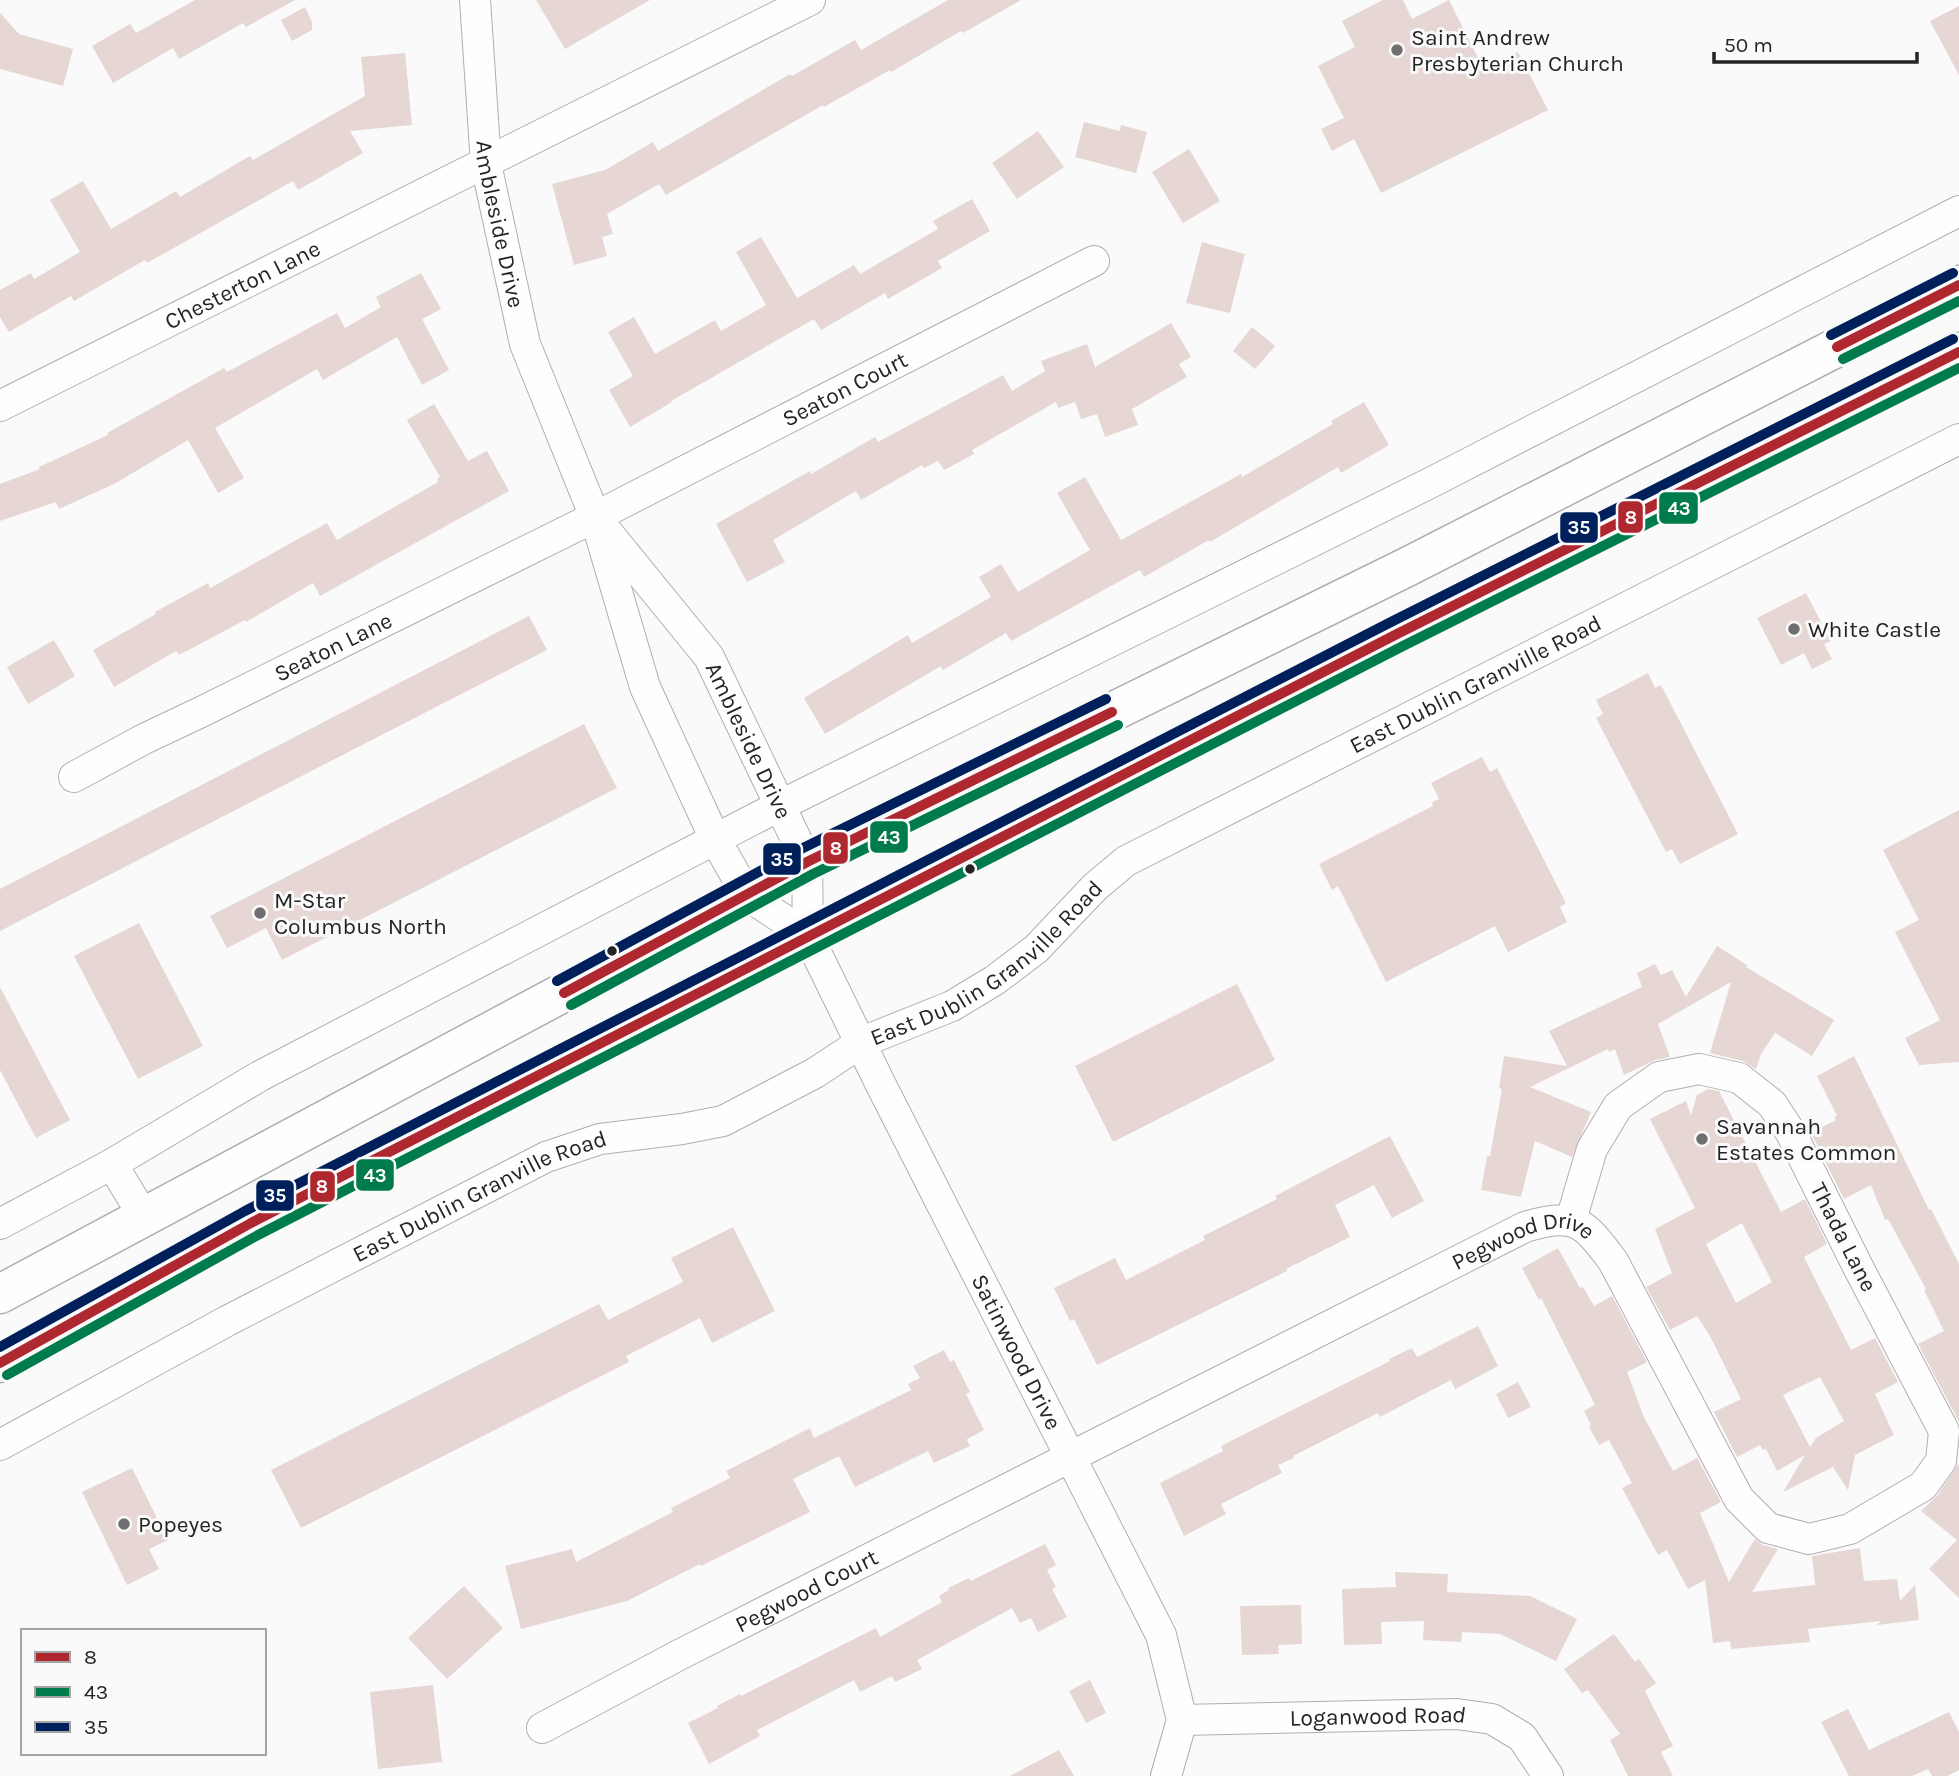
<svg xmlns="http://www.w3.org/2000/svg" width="1959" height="1776" font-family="Karla,sans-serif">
  <rect width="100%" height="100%" fill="#fafafb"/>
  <!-- building -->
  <path fill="#e6d6d4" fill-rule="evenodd" d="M195 0H295L246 27 243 23 179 59 173 48 113 83 92 46 130 24 136 33Z
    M536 0H650L565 49Z
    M948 0H1021L963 33 961 31 891 72 890 70 824 107 823 105 666 195 659 184 607 214 613 234 602 237 607 256 574 265 552 184 605 170 653 142 658 151 790 74 792 76 855 40 861 50Z
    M1383 0H1403L1412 19 1449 0 1484 70 1518 52 1548 110 1381 193 1354 139 1332 151 1321 129 1344 118 1318 66 1355 47 1342 21Z
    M1959 6V75L1930 21Z
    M305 7 312 22V30L292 41 281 20Z
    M0 13 19 34 73 49 63 86 0 69Z
    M405 53 412 125 350 131 363 153 298 190 293 181 147 263 145 260 74 301 71 296 9 332 0 317V290L31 273 34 279 80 252 50 200 83 181 111 229 176 191 180 197 250 156 253 160 365 96 361 57Z
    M1084 122 1120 131 1121 125 1147 132 1136 173 1075 157Z
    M1038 131 1064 167 1017 199 992 163Z
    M1189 149 1220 201 1183 223 1152 172Z
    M972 199 990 231 938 261 942 268 888 299 885 293 821 330 814 319 671 401 672 402 630 427 609 390 633 376 608 332 634 317 655 354 715 320 721 331 766 305 736 252 761 237 797 298 854 265 860 274 938 229 933 221Z
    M1202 242 1245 254 1230 313 1186 303Z
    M421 273 441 309 422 319 449 370 422 385 397 337 323 380 317 369 215 428 244 478 218 493 188 440 116 483 59 509 56 502 0 521V484L40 469 39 467 108 435 107 433 224 368 227 372 337 313 345 328 381 307 376 297Z
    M1171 323 1191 357 1179 364 1187 377 1132 409 1138 425 1105 437 1097 414 1081 419 1075 402 1058 408 1056 402 972 450 974 454 944 470 938 461 924 468 922 465 861 500 856 491 773 540 785 562 747 582 716 524 810 471 811 474 875 437 878 442 1003 375 1012 391 1045 371 1041 361 1087 344 1095 367Z
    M1252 327 1275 346 1255 369 1233 351Z
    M1364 402 1389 445 1341 473 1338 467 1210 542 1209 540 1144 577 1140 570 1011 641 1006 633 943 670 941 666 825 734 804 698 908 635 912 643 991 597 979 577 1001 564 1018 592 1090 550 1057 493 1085 477 1121 540 1241 474 1242 477 1333 424 1331 421Z
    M434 404 468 461 487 451 509 491 320 596 313 583 246 622 245 620 179 655 176 651 114 687 93 650 156 614 155 612 208 583 210 588 327 523 337 540 438 482 437 479 440 477 407 420Z
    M1806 593 1831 641 1824 644 1832 659 1812 669 1804 653 1781 665 1757 618Z
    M529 616 547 650 0 931V889Z
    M54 640 75 676 28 704 7 667Z
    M1648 673 1655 688 1661 685 1738 834 1680 864 1672 849 1666 852 1596 718 1603 714 1596 700Z
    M584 724 617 788 282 960 266 928 227 948 210 916Z
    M1482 757 1490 772 1497 768 1566 903 1560 907 1567 922 1508 952 1495 926 1386 982 1338 886 1332 890 1319 864 1433 806 1432 802 1439 799 1431 783Z
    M1959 810V1062L1919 1065 1905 1038 1940 1020 1895 932 1919 920 1883 850Z
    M139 923 203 1046 138 1079 74 956Z
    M1717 946 1747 965 1746 967 1834 1020 1812 1056 1775 1033 1761 1054 1756 1069 1743 1061 1710 1053 1731 982 1658 1024 1670 1057 1655 1060 1624 1075 1615 1049 1609 1052 1608 1049 1530 1087 1591 1112 1572 1157 1535 1141 1521 1197 1481 1190 1487 1156H1490L1502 1089 1499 1088 1504 1056 1567 1066 1549 1031 1642 987 1637 973 1655 964 1661 975 1672 970 1686 997Z
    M1237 984 1275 1060 1113 1142 1075 1066Z
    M0 987 70 1120 36 1138 0 1070Z
    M1854 1056 1929 1210 1931 1209 1959 1264V1422L1918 1344 1944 1331 1924 1290 1926 1289 1888 1219 1885 1220 1871 1185 1844 1199 1811 1133 1836 1120 1834 1117 1837 1116 1817 1076Z
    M1708 1089 1719 1091 1781 1212 1805 1199 1827 1244 1804 1257 1851 1350 1875 1338 1898 1382 1875 1394 1894 1435 1855 1455 1848 1490 1833 1467 1783 1492 1805 1455 1777 1471 1766 1449 1763 1450 1760 1445 1737 1457 1714 1412 1741 1399 1710 1336 1697 1316 1670 1330 1646 1287 1672 1273 1655 1229 1695 1208 1650 1119 1686 1101 1691 1115 1697 1095ZM1742 1223 1772 1282 1736 1303 1706 1244ZM1820 1377 1844 1421 1816 1438 1810 1447 1783 1395Z
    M1390 1136 1424 1201 1392 1218 1374 1185 1335 1205 1350 1237 1286 1269 1287 1271 1097 1365 1074 1319 1070 1321 1054 1288 1115 1258 1126 1280 1205 1240 1203 1236 1277 1199 1275 1196Z
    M733 1227 775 1311 712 1343 700 1318 626 1356 629 1362 301 1528 271 1470 599 1304 608 1320 683 1282 671 1258Z
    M1558 1248 1580 1288 1583 1287 1594 1306 1612 1296 1647 1362 1627 1372 1644 1417 1673 1471 1697 1458 1721 1502 1700 1513 1729 1582 1755 1539 1763 1545 1778 1549 1752 1592 1815 1585 1812 1556 1860 1548 1864 1581 1897 1579 1900 1601 1915 1585 1919 1620 1877 1625 1881 1621 1808 1629 1810 1642 1731 1649 1730 1641 1713 1643 1705 1580 1688 1589 1667 1550 1658 1555 1622 1488 1632 1483 1609 1440 1599 1445 1589 1427 1591 1425 1584 1411 1595 1405 1541 1298 1539 1300 1522 1268Z
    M1478 1326 1498 1366 1455 1389 1451 1380 1380 1417 1378 1413 1293 1456 1294 1458 1278 1465 1282 1473 1221 1504 1226 1514 1184 1536 1160 1483 1223 1451 1221 1446 1390 1361 1389 1359 1412 1348 1417 1357Z
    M944 1350 950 1362 954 1360 970 1392 966 1394 984 1430 967 1439 970 1446 934 1463 928 1451 855 1487 839 1456 793 1479 810 1512 701 1566 700 1564 627 1601 521 1629 505 1566 572 1549 576 1562 673 1512 671 1508 730 1478 726 1471 810 1428 814 1438 911 1390 908 1384 920 1378 913 1366Z
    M1518 1382 1531 1407 1508 1418 1496 1394Z
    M1959 1463V1598L1929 1569 1957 1540 1921 1511 1937 1496Z
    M132 1468 168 1540 149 1549 159 1569 127 1585 82 1492Z
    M1045 1544 1056 1565 1047 1570 1056 1587 1052 1589 1067 1617 1038 1632 1031 1618 1020 1623 1012 1608 917 1660 922 1669 895 1682 892 1676 860 1692 854 1680 757 1730 760 1736 709 1764 688 1723 718 1708 717 1706 740 1694 741 1696 876 1628 880 1637 942 1602 939 1596 949 1590 948 1588 969 1578 971 1581Z
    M1395 1572 1448 1574 1447 1592 1530 1596 1577 1619 1556 1661 1500 1634 1462 1632 1461 1642 1423 1640 1424 1621 1381 1622 1382 1644 1344 1645 1342 1589 1396 1587Z
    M464 1586 503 1628 447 1679 408 1638Z
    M1301 1605 1302 1644 1278 1645 1279 1654 1242 1655 1240 1606Z
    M1614 1634 1635 1662 1639 1659 1656 1683 1645 1691 1673 1746 1661 1752 1673 1776H1628L1610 1740 1620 1734 1588 1690 1582 1693 1564 1669Z
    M1090 1680 1106 1713 1086 1723 1069 1691Z
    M433 1685 442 1762 378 1769 370 1692Z
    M1848 1709 1869 1750 1949 1712 1959 1732V1770L1947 1776H1932L1928 1769 1912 1776H1849L1821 1722Z
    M1059 1750 1074 1776H1010Z"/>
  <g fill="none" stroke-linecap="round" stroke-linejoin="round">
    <defs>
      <g id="street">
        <path id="s1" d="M475 0 486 164 525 344 595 517 645 687 715 839 747 895 808 936"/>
        <path id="s2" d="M0 406 810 0"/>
        <path id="s3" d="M595 517 709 657 807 862 808 936 882 1087 1161 1635 1182 1720 1166 1776"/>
        <path id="s4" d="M74 777 144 739 199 713 595 517 1094 261"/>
        <path d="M112 1164 144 1217"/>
        <path d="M0 1224 112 1164 260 1076 779 806 1430 483 1959 211"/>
        <path id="s5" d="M0 1445 227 1321 546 1157 600 1139 682 1129 723 1121 815 1073 862 1042 952 1006 995 980 1036 949 1095 887 1126 861 1959 439"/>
        <path id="s6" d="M1182 1720 1457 1714 1492 1719 1522 1737 1548 1776"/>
        <path id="s7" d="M542 1728 679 1655 1525 1227C1575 1212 1583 1221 1613 1261L1739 1499 1768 1528 1809 1539 1850 1529 1923 1486 1941 1461 1944 1431 1857 1265 1791 1133 1772 1104 1739 1078 1699 1069 1659 1077 1618 1106 1592 1149 1571 1220"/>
      </g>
      <path id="primary" d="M0 1294 807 862 1407 567 1959 285
        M0 1363 251 1223 1397 634 1959 352"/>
    </defs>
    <!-- street casing -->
    <use href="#street" stroke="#afafb0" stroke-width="32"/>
    <!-- primary casing -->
    <use href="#primary" stroke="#afafb0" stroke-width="41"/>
    <!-- street -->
    <use href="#street" stroke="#fefefe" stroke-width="30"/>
    <!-- primary -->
    <use href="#primary" stroke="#fefefe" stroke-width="38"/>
    <defs>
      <path id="bus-1" d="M1837 347 1959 285
        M564 993 807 862 1112 712
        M0 1363 251 1223 1397 634 1959 352"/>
      <path id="bus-2" d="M1843 359 1959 301
        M571 1005 813 874 1118 725
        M7 1375 258 1235 1403 646 1959 368"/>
      <path id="bus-3" d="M1831 335 1953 273
        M557 981 801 849 1106 699
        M0 1347 245 1211 1391 622 1953 339"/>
    </defs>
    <!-- bus-1 casing -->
    <use href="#bus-1" stroke="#fafafb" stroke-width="16"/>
    <!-- bus-2 casing -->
    <use href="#bus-2" stroke="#fafafb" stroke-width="16"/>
    <!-- bus-3 casing -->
    <use href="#bus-3" stroke="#fafafb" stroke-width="16"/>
    <!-- bus-1 -->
    <use href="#bus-1" stroke="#af272f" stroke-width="10"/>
    <!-- bus-2 -->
    <use href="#bus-2" stroke="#007b4b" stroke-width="10"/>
    <!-- bus-3 -->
    <use href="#bus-3" stroke="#00205b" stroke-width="10"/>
  </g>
  <!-- markers -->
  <g fill="#6f6f6f" stroke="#fafafb" stroke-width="2.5">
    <circle cx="1397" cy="50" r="7"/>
    <circle cx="1794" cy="629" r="7"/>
    <circle cx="260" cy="913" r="7"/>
    <circle cx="1702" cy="1139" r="7"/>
    <circle cx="124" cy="1524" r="7"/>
  </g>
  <g fill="#242424" stroke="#fafafb" stroke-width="2.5">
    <circle cx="970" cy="869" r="6"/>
    <circle cx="612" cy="951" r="6"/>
  </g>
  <g text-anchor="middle" stroke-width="6" stroke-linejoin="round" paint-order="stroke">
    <!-- poi labels -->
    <g font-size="23" fill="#242424" stroke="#fafafb" text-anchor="start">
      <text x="1411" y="45">Saint Andrew<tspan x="1411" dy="26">Presbyterian Church</tspan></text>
      <text x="1808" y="637">White Castle</text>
      <text x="274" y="908">M-Star<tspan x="274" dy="26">Columbus North</tspan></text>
      <text x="1716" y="1134">Savannah<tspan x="1716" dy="26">Estates Common</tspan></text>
      <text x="138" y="1532">Popeyes</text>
    </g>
    <!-- street labels -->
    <g font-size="23" fill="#242424" stroke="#fafafb">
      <text dy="8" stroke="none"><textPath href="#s1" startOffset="226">Ambleside Drive</textPath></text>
      <text dy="8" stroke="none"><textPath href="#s2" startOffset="271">Chesterton Lane</textPath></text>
      <text dy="8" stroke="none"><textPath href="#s4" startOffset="863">Seaton Court</textPath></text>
      <text dy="8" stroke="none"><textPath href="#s4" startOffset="290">Seaton Lane</textPath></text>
      <text dy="8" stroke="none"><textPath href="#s5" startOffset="1675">East Dublin Granville Road</textPath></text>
      <text dy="8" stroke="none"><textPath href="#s3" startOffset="273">Ambleside Drive</textPath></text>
      <text dy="8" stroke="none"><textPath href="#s5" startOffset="1108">East Dublin Granville Road</textPath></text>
      <text dy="8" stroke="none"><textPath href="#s5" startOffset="541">East Dublin Granville Road</textPath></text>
      <text transform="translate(1844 1237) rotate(63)" y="8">Thada Lane</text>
      <text dy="8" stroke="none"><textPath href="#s7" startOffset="1099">Pegwood Drive</textPath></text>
      <text dy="8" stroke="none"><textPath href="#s3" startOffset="947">Satinwood Drive</textPath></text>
      <text dy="8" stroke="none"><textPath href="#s7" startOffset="298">Pegwood Court</textPath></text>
      <text dy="8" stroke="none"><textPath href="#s6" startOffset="196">Loganwood Road</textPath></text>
    </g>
  </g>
  <g stroke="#fafafb" stroke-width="2.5">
    <rect x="1658" y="491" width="41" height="34" rx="7" fill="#007b4b"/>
    <rect x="1617" y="500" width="27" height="34" rx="7" fill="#af272f"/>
    <rect x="1559" y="511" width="40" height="33" rx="7" fill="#00205b"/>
    <rect x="869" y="820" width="40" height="34" rx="7" fill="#007b4b"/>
    <rect x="822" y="831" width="27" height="34" rx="7" fill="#af272f"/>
    <rect x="762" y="842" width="40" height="34" rx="7" fill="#00205b"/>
    <rect x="355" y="1158" width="40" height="34" rx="7" fill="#007b4b"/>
    <rect x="309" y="1170" width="27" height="33" rx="7" fill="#af272f"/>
    <rect x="255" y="1179" width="40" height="33" rx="7" fill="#00205b"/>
  </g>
  <g font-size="19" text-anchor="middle" font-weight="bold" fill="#fff">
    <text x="1679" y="515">43</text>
    <text x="1631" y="524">8</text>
    <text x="1579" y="534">35</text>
    <text x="889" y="844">43</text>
    <text x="836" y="855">8</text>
    <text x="782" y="866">35</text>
    <text x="375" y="1182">43</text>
    <text x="322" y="1193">8</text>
    <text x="275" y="1202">35</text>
  </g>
  <!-- legend -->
  <rect x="21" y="1629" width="245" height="126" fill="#fafafb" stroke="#a4a4a5" stroke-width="2"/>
  <rect x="35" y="1652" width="35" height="10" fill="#af272f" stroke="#a4a4a5" stroke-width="2"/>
  <text x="84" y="1664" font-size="21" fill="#242424">8</text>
  <rect x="35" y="1687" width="35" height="10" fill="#007b4b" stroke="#a4a4a5" stroke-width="2"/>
  <text x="84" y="1699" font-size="21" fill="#242424">43</text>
  <rect x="35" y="1722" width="35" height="10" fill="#00205b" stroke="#a4a4a5" stroke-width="2"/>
  <text x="84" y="1734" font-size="21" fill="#242424">35</text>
  <!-- scale -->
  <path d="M1714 52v10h203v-10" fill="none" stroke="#242424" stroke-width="3.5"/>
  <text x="1724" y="52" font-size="21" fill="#242424" stroke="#fafafb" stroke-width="5" paint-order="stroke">50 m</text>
</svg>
